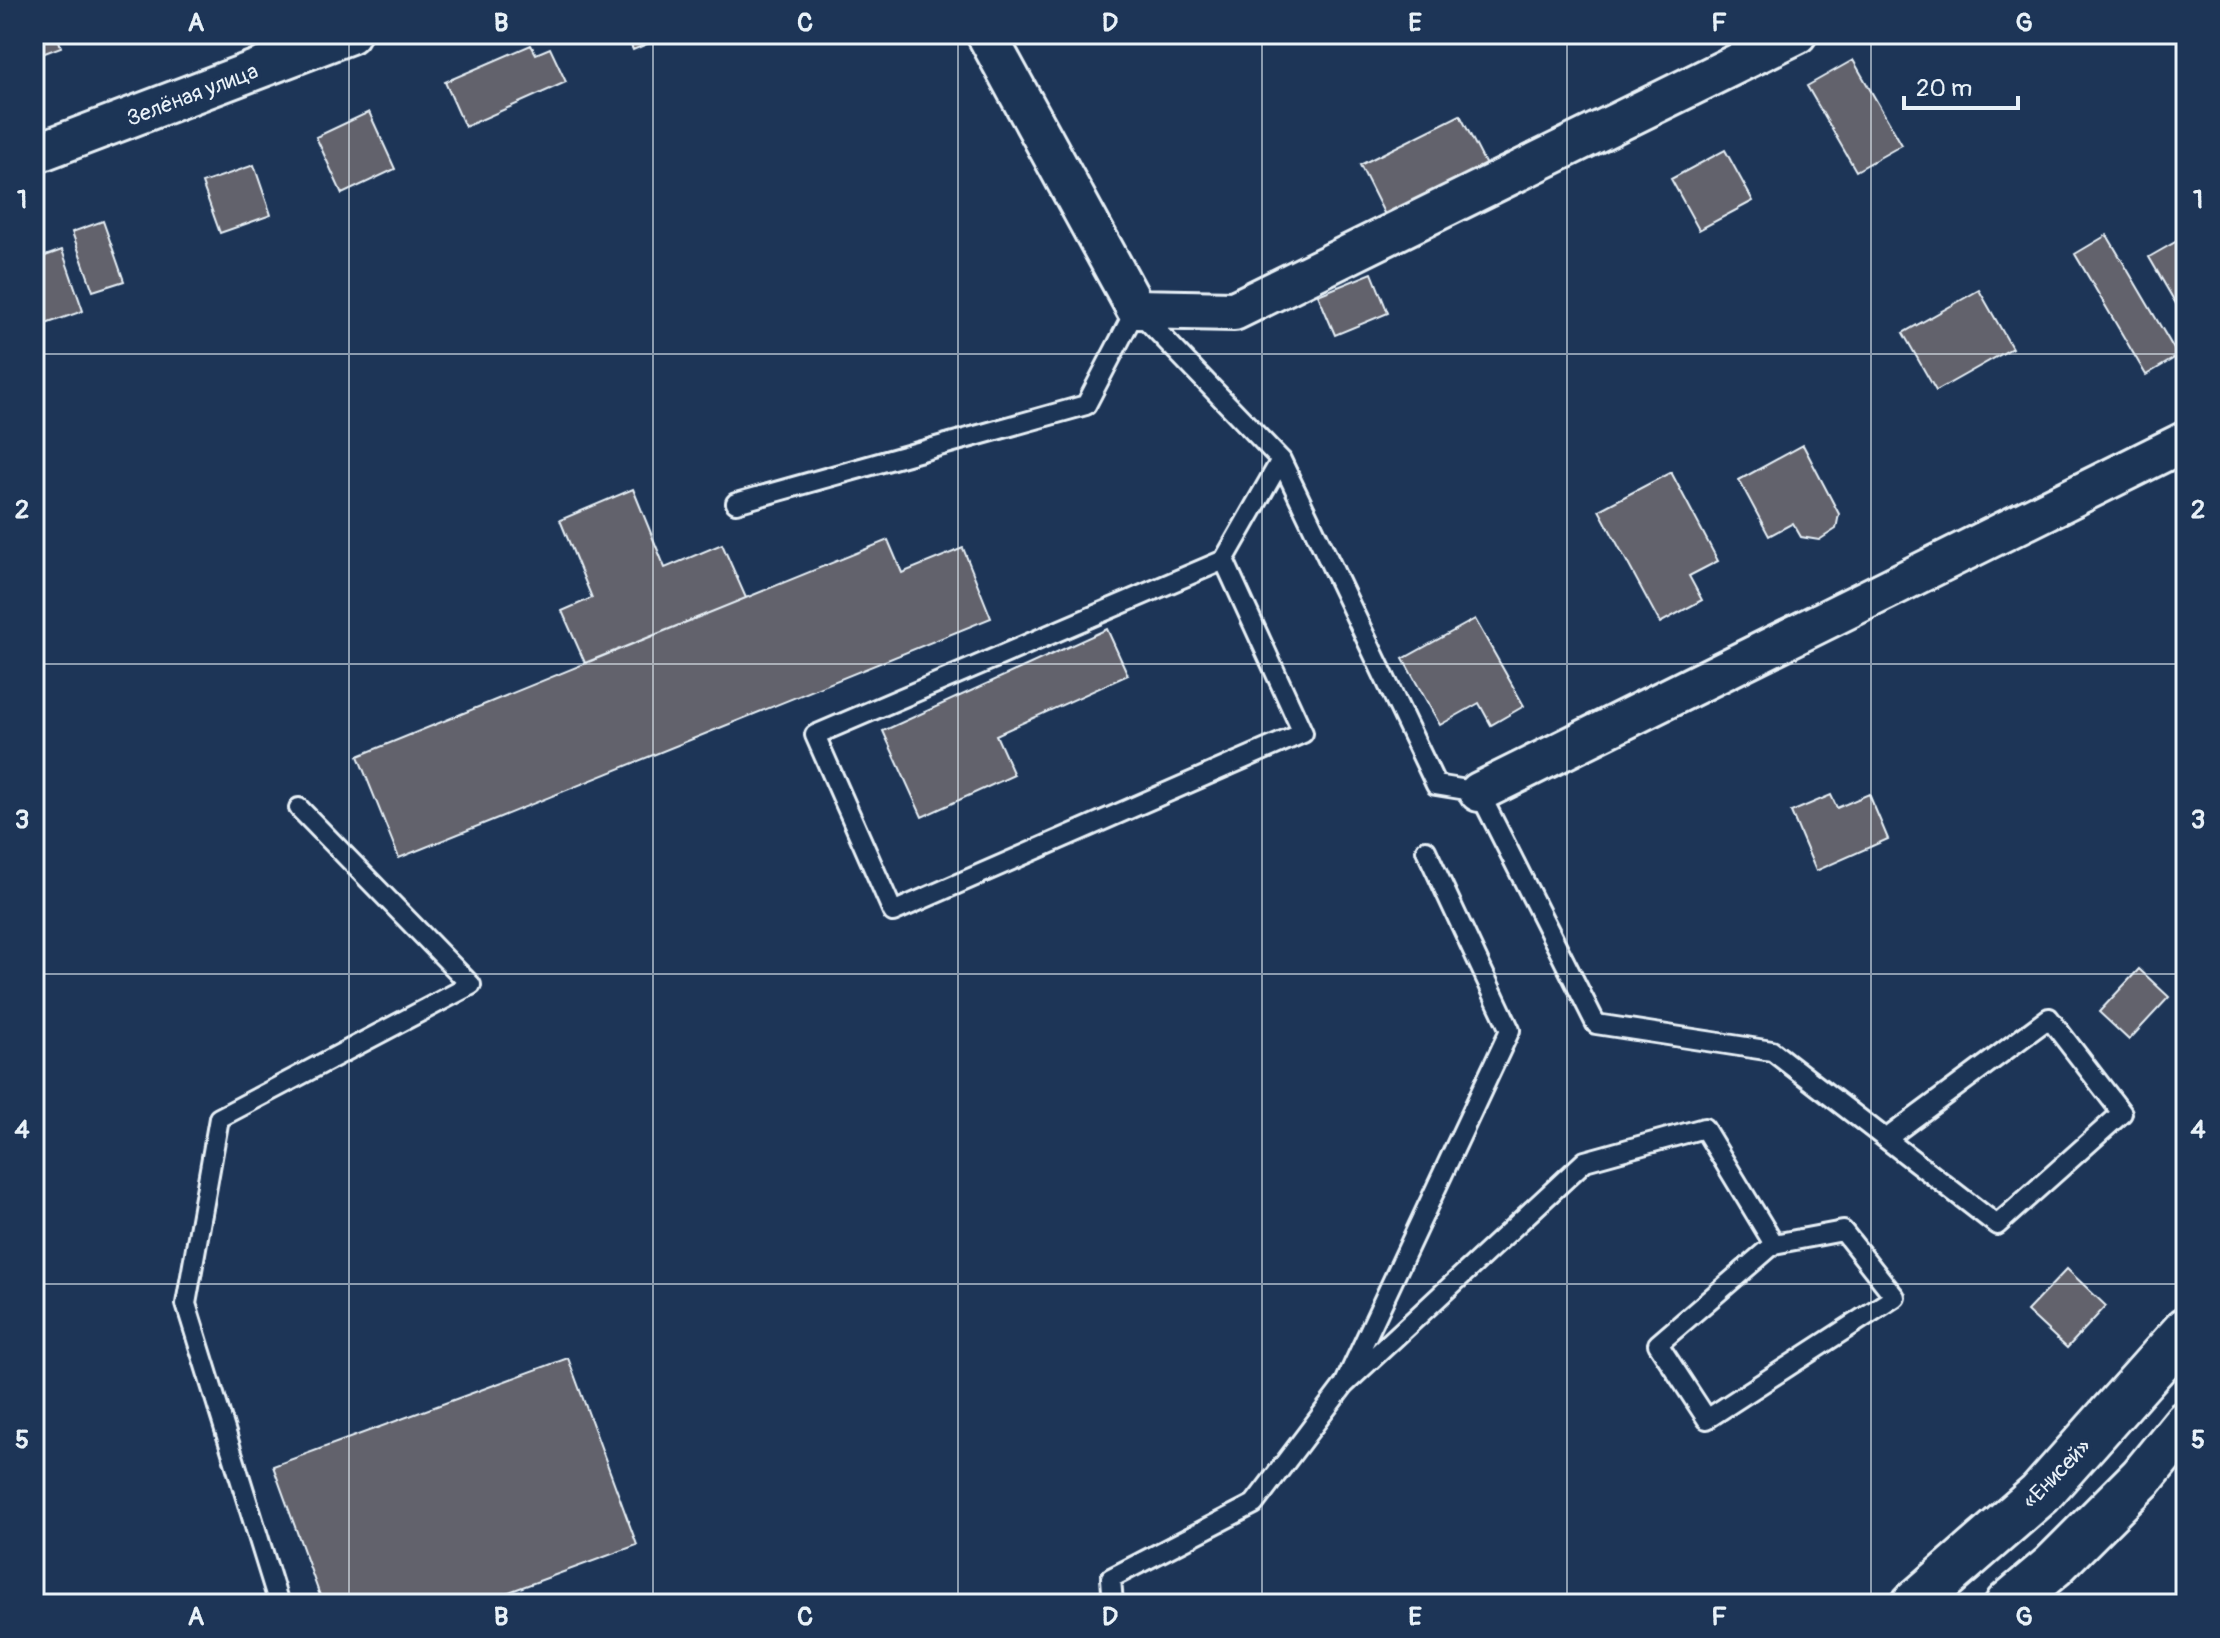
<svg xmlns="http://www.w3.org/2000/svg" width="2220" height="1638" font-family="Pangolin,sans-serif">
  <rect width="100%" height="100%" fill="#1d3557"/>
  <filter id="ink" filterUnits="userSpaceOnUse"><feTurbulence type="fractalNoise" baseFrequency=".0125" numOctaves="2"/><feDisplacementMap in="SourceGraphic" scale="16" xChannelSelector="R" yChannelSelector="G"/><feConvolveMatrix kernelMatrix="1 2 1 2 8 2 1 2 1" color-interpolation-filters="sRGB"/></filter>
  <g filter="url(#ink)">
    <!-- building -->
    <path fill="#62626c" stroke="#e8f1f8" stroke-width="2" d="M34 34H57L61 47 34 57Z
      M626 34H670L633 50Z
      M531 45 536 54 550 48 566 82 465 127 445 82Z
      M1853 60 1902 145 1856 171 1807 86Z
      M369 112 395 169 342 194 316 137Z
      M1460 115 1488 169 1387 219 1360 165Z
      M1725 150 1753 201 1699 230 1671 179Z
      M254 165 271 215 220 233 202 183Z
      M103 221 124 281 93 291 72 232Z
      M2107 235 2178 356 2146 375 2075 254Z
      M2186 236V321L2149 257Z
      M62 250 83 311 34 328V260Z
      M1372 273 1388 313 1335 335 1318 295Z
      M1979 290 2012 348 1936 391 1903 333Z
      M1803 445 1839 514 1836 529 1819 540 1801 537 1793 523 1769 536 1739 480Z
      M1671 472 1718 561 1689 576 1702 600 1660 623 1599 510Z
      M633 489 665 568 722 544 746 598 585 663 562 611 592 598 560 520Z
      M888 540 902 573 963 548 991 618 399 858 358 756Z
      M1475 619 1524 706 1491 725 1479 703 1440 725 1403 659Z
      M1107 629 1128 675 996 735 1014 775 922 817 883 731Z
      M1869 794 1888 839 1816 871 1791 812 1831 795 1837 808Z
      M2139 969 2169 997 2129 1040 2099 1012Z
      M2067 1269 2106 1306 2067 1348 2027 1311Z
      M568 1358 637 1545 476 1604H323L273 1466Z"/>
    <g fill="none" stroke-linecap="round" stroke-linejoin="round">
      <defs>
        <path id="service" d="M736 503 1086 405 1136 309 1281 460 1436 785 1479 792 1596 1024 1772 1051 1886 1139 2049 1018 2122 1113 1997 1225 1886 1139
          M1224 560 1303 733 893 912 815 735 1224 560 1281 460
          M1344 1385 1585 1161 1704 1128 1774 1244 1658 1344 1707 1419 1895 1297 1843 1231 1774 1244
          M279 1604 186 1304 219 1118 471 985 299 808
          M1113 1604 1111 1578 1254 1504 1344 1385 1510 1030 1426 850"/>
        <path id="minor" d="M986 34 1136 309 1234 311 1797 34
          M34 154 350 34
          M1479 792 2186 441"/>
        <path id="trunk" d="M1914 1604 2040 1494 2186 1330
          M2008 1604 2053 1566 2142 1477 2186 1423"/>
      </defs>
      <!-- service casing -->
      <use href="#service" stroke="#e8f1f8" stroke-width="24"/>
      <!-- minor casing -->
      <use href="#minor" stroke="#e8f1f8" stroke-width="44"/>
      <!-- trunk casing -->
      <use href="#trunk" stroke="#e8f1f8" stroke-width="50"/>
      <!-- service -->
      <use href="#service" stroke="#1d3557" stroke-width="18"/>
      <!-- minor -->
      <use href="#minor" stroke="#1d3557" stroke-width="38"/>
      <!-- trunk -->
      <use href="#trunk" stroke="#1d3557" stroke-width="44"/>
    </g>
  </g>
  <!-- grid -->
  <path fill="none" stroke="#e8f1f8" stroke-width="2" stroke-opacity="0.55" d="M349 34V1604M653 34V1604M958 34V1604M1262 34V1604M1567 34V1604M1871 34V1604M34 354H2186M34 664H2186M34 974H2186M34 1284H2186"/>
  <g text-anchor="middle" stroke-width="8" stroke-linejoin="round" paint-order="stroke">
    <!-- street labels -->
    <g font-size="22" fill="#e8f1f8" stroke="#1d3557">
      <text transform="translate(192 94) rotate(-21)" y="8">Зелёная улица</text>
      <text transform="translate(2056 1473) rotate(-46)" y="8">«Енисей»</text>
    </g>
  </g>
  <!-- margin -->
  <rect width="2220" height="1638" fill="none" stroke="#1d3557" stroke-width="88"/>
  <!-- scale -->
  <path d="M1904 96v12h114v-12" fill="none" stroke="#e8f1f8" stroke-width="4"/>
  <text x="1916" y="96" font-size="24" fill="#e8f1f8" stroke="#1d3557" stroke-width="6" paint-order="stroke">20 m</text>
  <rect x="44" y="44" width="2132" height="1550" fill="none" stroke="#e8f1f8" stroke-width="3"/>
  <g font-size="26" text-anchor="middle" font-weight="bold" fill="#e8f1f8">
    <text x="196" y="31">A</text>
    <text x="501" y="31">B</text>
    <text x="805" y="31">C</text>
    <text x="1110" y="31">D</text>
    <text x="1415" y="31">E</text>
    <text x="1719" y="31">F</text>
    <text x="2024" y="31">G</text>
    <text x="22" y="208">1</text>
    <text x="2198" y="208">1</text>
    <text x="22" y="518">2</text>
    <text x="2198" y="518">2</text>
    <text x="22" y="828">3</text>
    <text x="2198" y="828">3</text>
    <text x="22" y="1138">4</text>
    <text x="2198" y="1138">4</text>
    <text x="22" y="1448">5</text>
    <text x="2198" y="1448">5</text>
    <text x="196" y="1625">A</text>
    <text x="501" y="1625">B</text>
    <text x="805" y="1625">C</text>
    <text x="1110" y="1625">D</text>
    <text x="1415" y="1625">E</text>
    <text x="1719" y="1625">F</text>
    <text x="2024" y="1625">G</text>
  </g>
</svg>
